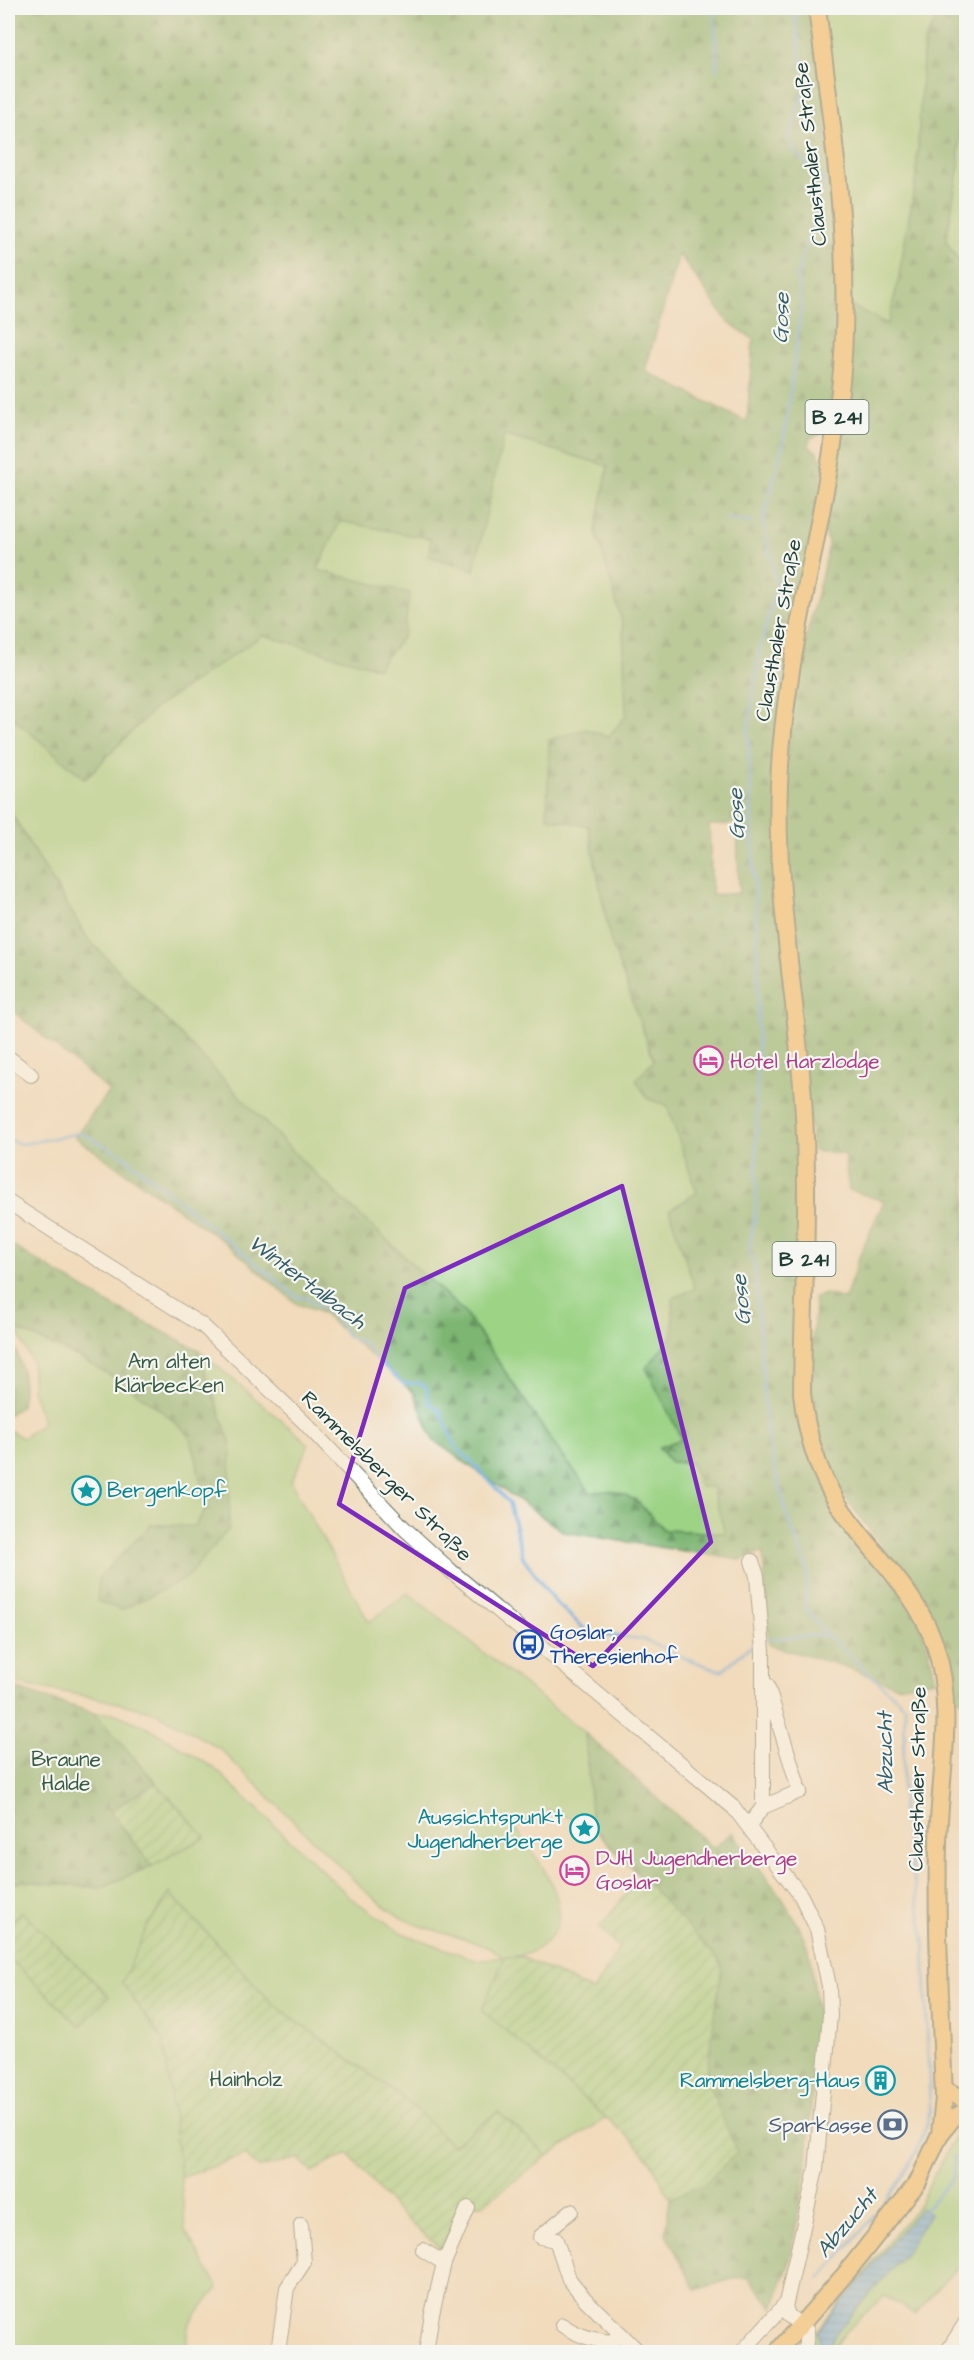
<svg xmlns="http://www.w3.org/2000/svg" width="974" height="2360" font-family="'Architects Daughter',sans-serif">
  <defs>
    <pattern id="forest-firs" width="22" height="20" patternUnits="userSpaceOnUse" patternTransform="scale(1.5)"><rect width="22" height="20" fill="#7db572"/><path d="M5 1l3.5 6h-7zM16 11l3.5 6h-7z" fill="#66945e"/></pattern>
    <pattern id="garden-furrows" width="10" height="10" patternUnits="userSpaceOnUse" patternTransform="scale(1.5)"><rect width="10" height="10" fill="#9cd385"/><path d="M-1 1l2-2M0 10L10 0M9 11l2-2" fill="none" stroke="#7fac6e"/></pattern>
    <pattern id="water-rules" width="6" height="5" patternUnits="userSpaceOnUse" patternTransform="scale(1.5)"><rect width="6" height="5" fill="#6babde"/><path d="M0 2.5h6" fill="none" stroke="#578cb5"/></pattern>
  </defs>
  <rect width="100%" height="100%" fill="#f6f6f2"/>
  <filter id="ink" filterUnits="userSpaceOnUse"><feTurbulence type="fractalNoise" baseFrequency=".0167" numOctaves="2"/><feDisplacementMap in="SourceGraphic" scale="12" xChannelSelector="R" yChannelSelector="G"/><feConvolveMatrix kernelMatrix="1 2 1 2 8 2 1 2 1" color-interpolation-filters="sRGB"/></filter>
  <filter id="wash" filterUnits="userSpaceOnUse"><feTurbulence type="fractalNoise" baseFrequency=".008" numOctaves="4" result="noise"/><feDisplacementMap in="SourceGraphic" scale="24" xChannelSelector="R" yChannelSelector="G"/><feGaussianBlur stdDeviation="1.35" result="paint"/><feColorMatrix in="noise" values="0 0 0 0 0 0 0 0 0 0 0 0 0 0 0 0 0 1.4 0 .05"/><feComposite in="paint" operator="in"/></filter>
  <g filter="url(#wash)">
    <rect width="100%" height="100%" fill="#f1dbbc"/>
    <!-- green -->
    <path fill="#9cd385" stroke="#5e885c" stroke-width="1.5" d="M822 8H943L924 42 916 178 898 282 888 324 849 305Z
      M966 28V272L946 241 959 166 960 48Z
      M504 435 608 466 596 531 623 625 626 716 608 737 586 729 547 818 588 826 610 939 654 1061 648 1099 667 1105 697 1193 670 1210 695 1289 673 1298V1335L647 1368 682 1440 659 1448 671 1462 691 1463 712 1487 725 1533 664 1530 635 1499 591 1493 556 1447 466 1314 308 1167 88 939 8 808V714L85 779 155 708 263 635 377 667 318 570 340 521 432 539Z
      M16 1329 81 1358 125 1384 163 1412 188 1434 195 1453 203 1495 204 1512 195 1526 151 1525 185 1579 231 1444 197 1349 309 1444 291 1482 369 1622 408 1593 585 1733 592 1826 548 1810 516 1828C534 1857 581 1908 547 1941 534 1953 522 1957 505 1957L564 2081 606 2118 548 2156 498 2112 452 2146 410 2103 272 2003 170 1893 122 1983 164 2042 181 2178 185 2230 218 2288 188 2325 186 2352H8V1957L80 2026 109 1996 21 1912 8 1925V1886L21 1881 100 1887 152 1866 205 1837 94 1713H113L150 1728 214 1768 351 1898 402 1933 476 1960 504 1957C476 1938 442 1935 411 1922 394 1915 379 1902 365 1891L219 1748 158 1713 97 1698 8 1682V1430L23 1438 43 1422 32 1389V1363Z
      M966 2121V2257L915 2314 885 2296C866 2313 844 2329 832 2352H812L813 2336 918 2206 954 2138 955 2128Z"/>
    <!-- forest -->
    <path fill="url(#forest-firs)" stroke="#4e7953" stroke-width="1.5" fill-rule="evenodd" d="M8 8H812L824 97 840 304 830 431 810 438 809 446 817 452 824 465 776 742 794 1057 800 1229 794 1250 792 1295 796 1319 797 1393 851 1529 849 1543C862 1555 878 1567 891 1580 916 1606 929 1646 936 1680L897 1686 843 1666 769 1645 763 1552 740 1560 564 1532 433 1440 414 1393 322 1313 297 1304 226 1243 75 1137 109 1091 8 1007V808L88 939 308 1167 466 1314 556 1447 591 1493C626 1484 642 1506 664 1530L725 1533 712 1487H700L691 1463 671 1462 659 1447 682 1439 646 1368 673 1335V1298L695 1289 669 1210 697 1193 667 1105 648 1099 636 1080 654 1060 610 939 589 826 547 818 549 740 586 729 608 737 626 716 623 625 596 531 608 466 504 435 474 570 428 556 431 539 340 521 318 570 410 593 403 637 377 668 263 635 155 708 85 779 8 714ZM679 254 728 322 753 339 747 422 645 371ZM737 824 739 893 712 895 709 825Z
      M943 8H966V28L960 48 959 166 946 241 966 272V1704L952 1694 938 1631 929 1610 837 1486C817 1445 808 1402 810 1357 811 1336 817 1317 814 1297L826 1294 845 1299 860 1254 884 1201 849 1190 844 1154 813 1151 793 974 783 787 798 652 804 646 827 554 828 542 824 529 845 424 843 412 849 305 888 324 898 282 916 178 924 42Z
      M8 1243 109 1304 197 1349 231 1444 229 1529 185 1579 121 1610 97 1601 99 1577 151 1525 195 1526 204 1512 203 1495 195 1453 188 1434 163 1412 125 1384 81 1358 16 1329 8 1336C23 1359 26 1380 21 1406L8 1415Z
      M8 1686 94 1713 156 1783 110 1811 152 1866 100 1888 21 1881 8 1886Z
      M585 1733 713 1848 732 1832 782 1898 799 1926 810 1954 818 2016 806 2171 789 2265 773 2307 749 2278 732 2279 696 2290 665 2232 670 2198 701 2186 736 2153 706 2078 722 1964 592 1826Z"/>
    <!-- garden -->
    <path fill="url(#garden-furrows)" stroke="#5e885c" stroke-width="1.5" d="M156 1783 205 1837 152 1866 110 1811Z
      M641 1876 722 1964 706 2078 737 2153 701 2186 670 2198 650 2161 633 2141 482 2010 505 1957H522L593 1991 619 1948 599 1928Z
      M170 1893 272 2003 410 2103 452 2146 498 2112 548 2156 482 2205 461 2200 442 2250 395 2209 348 2153 312 2172 298 2158 260 2168 244 2155 181 2178 164 2042 122 1983 147 1927Z
      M21 1911 109 1996 80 2026 8 1957V1925Z"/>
    <!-- water -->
    <path fill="url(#water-rules)" stroke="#457489" stroke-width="1.5" d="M921 2208 930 2214 903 2256 836 2333 827 2351 820 2352 818 2331Z"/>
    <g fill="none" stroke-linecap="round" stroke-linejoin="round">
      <!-- stream -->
      <path stroke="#6babde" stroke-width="3" d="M714 8 717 70
        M794 8 800 54 807 81 788 139 798 156 824 179 797 276 801 308 784 439 763 522 777 585 759 652 748 733 758 965 756 1210 749 1251 755 1268 767 1436 786 1514 807 1568 805 1608 827 1635
        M726 519 751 522
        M8 1140 22 1144 81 1133 124 1156 297 1297 307 1298 334 1317 347 1336 367 1345 373 1356 404 1384 420 1383 426 1387 429 1403 440 1410 456 1448 476 1466 509 1503 523 1557 553 1600 590 1634 643 1639 685 1658 721 1671 758 1640
        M765 1639 827 1635 905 1706 902 1811 924 1938 930 2111C915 2179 864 2226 820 2279
        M925 2210 953 2177 954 2157"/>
    </g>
  </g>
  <g filter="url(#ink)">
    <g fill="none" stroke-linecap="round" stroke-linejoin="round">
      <defs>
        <path id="minor" d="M8 1057 31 1075
          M8 1202 203 1326 304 1422 404 1528 451 1571 734 1808 801 1896 817 1929 829 1986 830 2015 816 2169 786 2303 742 2352
          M767 1685 797 1783
          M763 1807 800 1791
          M749 1825 763 1807V1651L757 1576 752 1561
          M571 2211 540 2237 556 2240 569 2279 585 2299 639 2352
          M423 2250 444 2263
          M785 2306 788 2315 807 2331 805 2352
          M562 2325C578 2336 593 2340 612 2342L619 2335
          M278 2352 287 2288 304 2262 301 2225
          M426 2352 432 2314 444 2263 468 2208
          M947 2352 966 2322"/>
        <path id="major" d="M944 2089 966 2101
          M941 2133 952 2119 966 2111
          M777 2352 847 2272 918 2182 940 2134 944 2098C941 2014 936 1929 938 1844 939 1780 956 1708 935 1645 916 1589 870 1552 838 1504 817 1470 806 1432 802 1393 803 1295 810 1197 803 1099 796 993 775 891 779 785 784 651 826 524 840 391 854 263 833 134 817 8"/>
      </defs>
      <!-- minor casing -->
      <use href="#minor" stroke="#687464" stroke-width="16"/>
      <!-- major casing -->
      <use href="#major" stroke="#687464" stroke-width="20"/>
      <!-- minor -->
      <use href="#minor" stroke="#fff" stroke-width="14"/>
      <!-- major -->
      <use href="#major" stroke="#f6c06b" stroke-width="16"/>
    </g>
  </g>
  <!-- marked area -->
  <path d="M0 0H974V2360H0ZM622 1186 711 1542 593 1666 339 1504 405 1288Z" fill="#f1dbbc" fill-opacity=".55" fill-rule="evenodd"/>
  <path fill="none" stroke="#7b2cbf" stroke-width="4.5" stroke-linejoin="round" d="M622 1186 711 1542 593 1666 339 1504 405 1288Z"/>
  <!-- icons -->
  <defs>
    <symbol id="hotel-ring" viewBox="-11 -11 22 22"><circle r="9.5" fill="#f6f6f2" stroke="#d1479c" stroke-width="1.5"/><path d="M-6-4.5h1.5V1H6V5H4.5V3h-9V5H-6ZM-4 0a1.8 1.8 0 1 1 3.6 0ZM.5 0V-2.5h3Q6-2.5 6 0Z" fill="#d1479c"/></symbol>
    <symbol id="sight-ring" viewBox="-11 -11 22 22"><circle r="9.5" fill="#f6f6f2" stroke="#0f9aa8" stroke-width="1.5"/><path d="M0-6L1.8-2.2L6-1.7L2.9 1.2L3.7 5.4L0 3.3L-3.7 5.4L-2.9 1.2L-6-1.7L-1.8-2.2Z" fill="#0f9aa8"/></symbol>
    <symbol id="bus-ring" viewBox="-11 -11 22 22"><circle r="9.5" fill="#f6f6f2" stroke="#1a4fb4" stroke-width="1.5"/><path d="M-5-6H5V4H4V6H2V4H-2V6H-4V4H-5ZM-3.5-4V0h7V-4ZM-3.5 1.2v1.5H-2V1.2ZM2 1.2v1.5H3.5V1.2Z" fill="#1a4fb4"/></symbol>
    <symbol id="building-ring" viewBox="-11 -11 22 22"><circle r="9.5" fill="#f6f6f2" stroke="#0f9aa8" stroke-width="1.5"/><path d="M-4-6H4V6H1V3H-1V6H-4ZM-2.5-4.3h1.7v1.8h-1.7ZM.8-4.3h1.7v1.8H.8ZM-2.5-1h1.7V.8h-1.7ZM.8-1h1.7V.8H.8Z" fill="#0f9aa8"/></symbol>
    <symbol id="bank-ring" viewBox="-11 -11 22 22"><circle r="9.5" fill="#f6f6f2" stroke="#5c6f8a" stroke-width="1.5"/><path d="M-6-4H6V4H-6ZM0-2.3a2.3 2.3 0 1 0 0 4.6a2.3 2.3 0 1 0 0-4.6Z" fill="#5c6f8a"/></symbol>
  </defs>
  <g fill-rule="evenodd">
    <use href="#hotel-ring" x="692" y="1044" width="33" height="33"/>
    <use href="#sight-ring" x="70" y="1474" width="33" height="33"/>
    <use href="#bus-ring" x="512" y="1628" width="33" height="33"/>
    <use href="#sight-ring" x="568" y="1812" width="33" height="33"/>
    <use href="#hotel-ring" x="558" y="1854" width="33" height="33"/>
    <use href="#building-ring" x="864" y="2064" width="33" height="33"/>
    <use href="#bank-ring" x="876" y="2108" width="33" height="33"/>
  </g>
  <g text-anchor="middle" stroke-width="4.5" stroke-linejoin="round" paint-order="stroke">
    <!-- shield labels -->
    <g fill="#f6f6f2" stroke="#60746d" stroke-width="1.5">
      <rect x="805.5" y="400" width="63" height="34" rx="4.5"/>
      <rect x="772.5" y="1242" width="63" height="34" rx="4.5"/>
    </g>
    <g font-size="20" font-weight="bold" fill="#1f3d34">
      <text x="837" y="424">B 241</text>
      <text x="804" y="1266">B 241</text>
    </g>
    <!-- street labels -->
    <g font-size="21" fill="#1f3d34" stroke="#f6f6f2">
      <text transform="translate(810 154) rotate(-96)" y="7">Clausthaler Straße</text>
      <text transform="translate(778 630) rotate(-80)" y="7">Clausthaler Straße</text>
      <text transform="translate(387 1476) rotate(45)" y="7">Rammelsberger Straße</text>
      <text transform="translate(917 1779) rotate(-89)" y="7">Clausthaler Straße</text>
    </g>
    <!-- hotel labels -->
    <g font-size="21" fill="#b23c85" stroke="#f6f6f2" text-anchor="start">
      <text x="730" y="1068">Hotel Harzlodge</text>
      <text x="596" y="1865">DJH Jugendherberge<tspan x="596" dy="24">Goslar</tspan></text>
    </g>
    <!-- park labels -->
    <g font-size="21" fill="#385b44" stroke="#f6f6f2">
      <text x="169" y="1368">Am alten<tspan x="169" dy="24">Klärbecken</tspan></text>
      <text x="66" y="1766">Braune<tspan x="66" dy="24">Halde</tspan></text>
      <text x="246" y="2086">Hainholz</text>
    </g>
    <!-- culture labels -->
    <g font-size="21" fill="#0d838f" stroke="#f6f6f2" text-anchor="end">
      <text x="107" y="1497" text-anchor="start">Bergenkopf</text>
      <text x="563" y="1824">Aussichtspunkt<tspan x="563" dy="24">Jugendherberge</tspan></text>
      <text x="860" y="2087">Rammelsberg-Haus</text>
    </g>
    <!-- transit labels -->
    <g font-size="21" fill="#164399" stroke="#f6f6f2" text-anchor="start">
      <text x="550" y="1639">Goslar,<tspan x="550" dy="24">Theresienhof</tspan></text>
    </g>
    <!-- service labels -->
    <g font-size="21" fill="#4e5e75" stroke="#f6f6f2" text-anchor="end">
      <text x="872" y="2132">Sparkasse</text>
    </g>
    <!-- water labels -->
    <g font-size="22" font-style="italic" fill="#365e67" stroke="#f6f6f2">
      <text transform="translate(780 318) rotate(-88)" y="8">Gose</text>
      <text transform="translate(735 814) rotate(-92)" y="8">Gose</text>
      <text transform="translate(308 1281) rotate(37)" y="8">Wintertalbach</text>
      <text transform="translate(740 1300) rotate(-95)" y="8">Gose</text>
      <text transform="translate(884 1753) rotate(-91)" y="8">Abzucht</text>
      <text transform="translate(846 2222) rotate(-50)" y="8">Abzucht</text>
    </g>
  </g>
  <!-- margin -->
  <rect width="974" height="2360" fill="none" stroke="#f6f6f2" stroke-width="30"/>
</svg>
